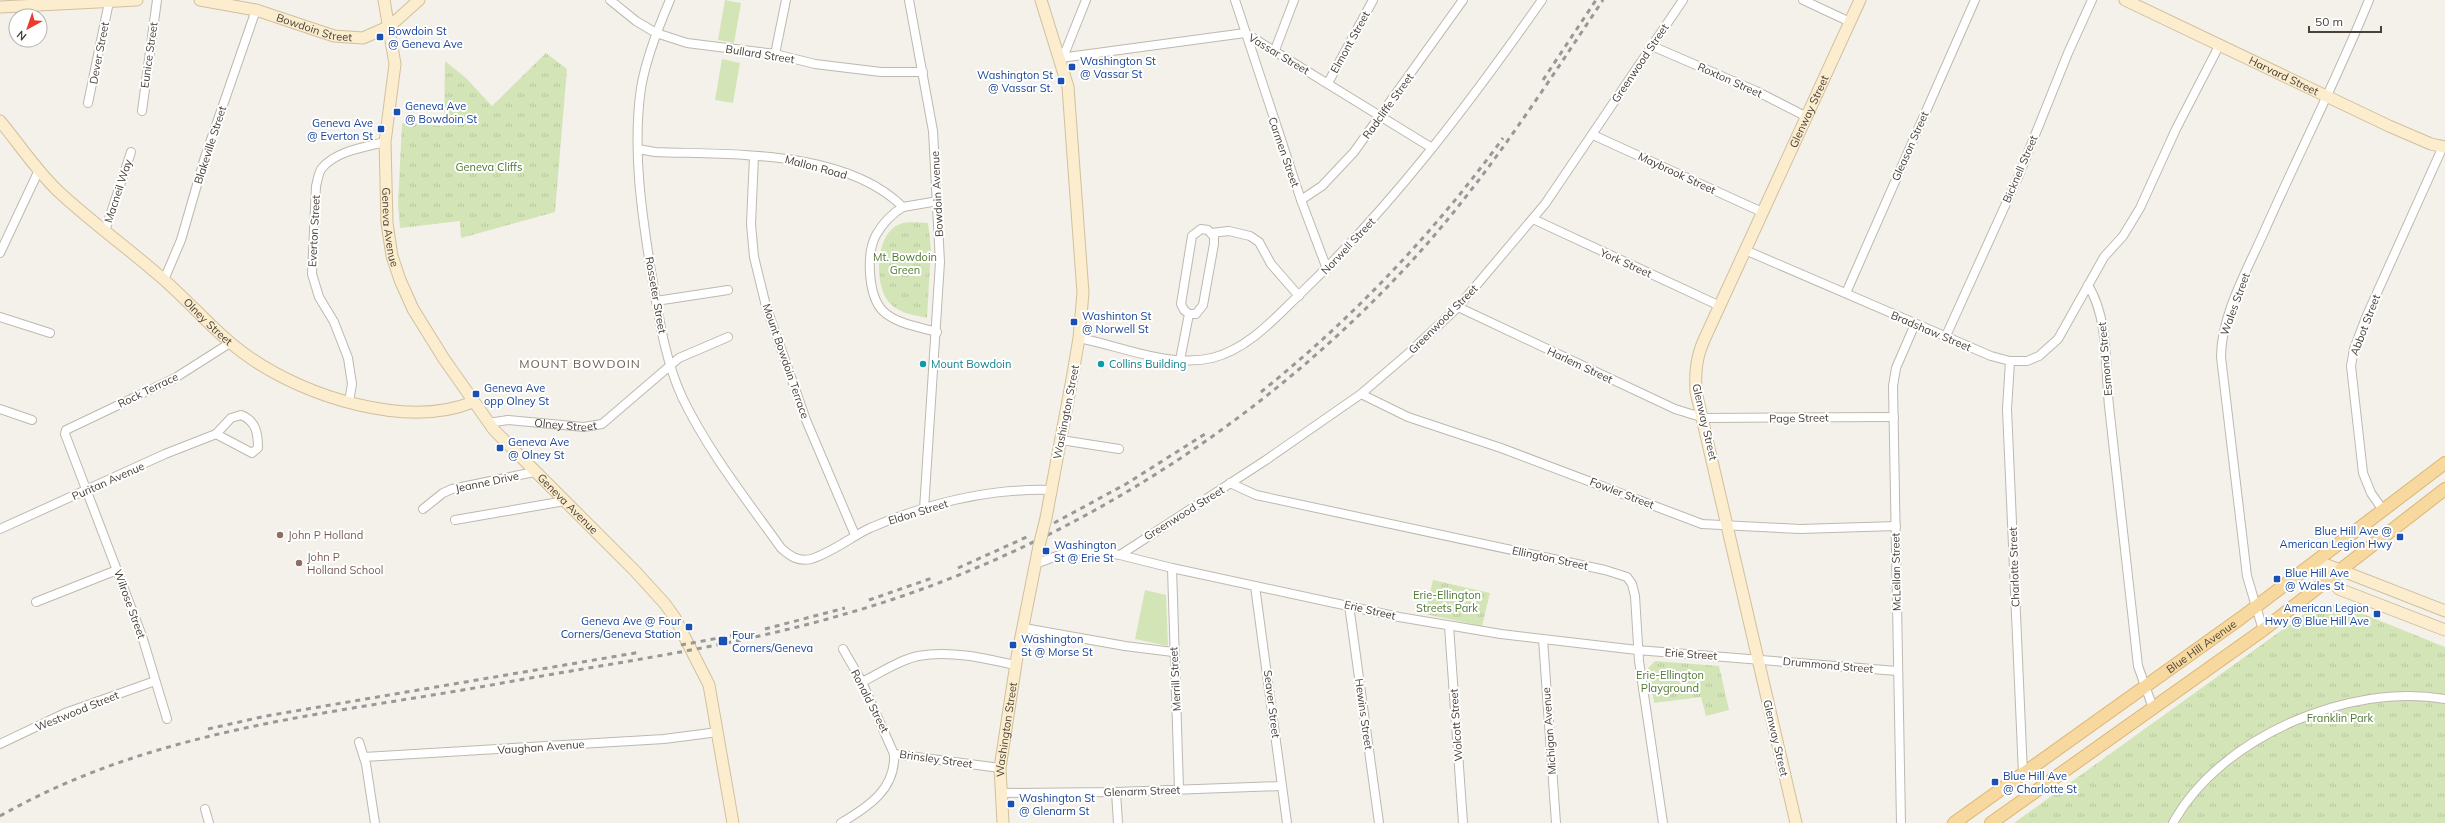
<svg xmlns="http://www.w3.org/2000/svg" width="2445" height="823" font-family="Mulish,sans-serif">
  <defs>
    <pattern id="park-tufts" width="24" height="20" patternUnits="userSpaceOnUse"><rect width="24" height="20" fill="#d3e5b7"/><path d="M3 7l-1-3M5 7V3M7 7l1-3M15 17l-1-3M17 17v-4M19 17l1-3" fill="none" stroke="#b7c69e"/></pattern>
  </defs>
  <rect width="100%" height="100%" fill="#f4f1eb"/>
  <!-- park -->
  <path fill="url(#park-tufts)" d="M546 53 567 69 555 212 461 238 460 221 400 228 398 205 402 123 444 126 445 61 466 78 492 106Z
    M928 223 931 249 927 318C914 315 897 313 888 301 874 283 875 233 900 224 908 221 920 223 928 223Z
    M1433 580 1490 593 1482 626 1425 614Z
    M2341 605 2445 647V823H2014L2314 607Z
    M1655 661 1719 666 1729 710 1706 716 1701 697 1654 703 1648 668Z"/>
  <!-- garden -->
  <path fill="#d3e5b7" d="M725 0 741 3 734 43 718 40Z
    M722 59 740 63 733 103 715 100Z
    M1145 590 1166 595 1168 646 1135 639Z"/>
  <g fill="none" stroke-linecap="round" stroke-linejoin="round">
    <defs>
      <g id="street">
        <path d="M610 0 636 21 656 33 687 43 775 54 815 64 881 72H923"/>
        <path d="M670 0C658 28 646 58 641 88 632 150 642 216 652 277 659 318 665 360 682 397 708 451 746 499 781 548 790 556 798 562 811 559 831 553 851 537 870 528 926 504 990 488 1051 490"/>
        <path d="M909 0 933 131 940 262 924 509"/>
        <path d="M1235 0 1301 200 1327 269"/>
        <path d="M1803 0 1850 22"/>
        <path d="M1652 46 1756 91 1807 117"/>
        <path d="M1275 50 1294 0"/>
        <path d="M775 54 786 0"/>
        <path d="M1060 58 1245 33 1432 148"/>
        <path d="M1060 58 1066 50 1086 0"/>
        <path d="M1328 83 1373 0"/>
        <path d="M88 103 109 2"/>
        <path d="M142 111 157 0"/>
        <path d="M1593 135 1762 212"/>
        <path d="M638 149 655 152C733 155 844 149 903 207L938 201"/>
        <path d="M754 156 751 224 754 257 766 306 806 420 855 535"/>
        <path d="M1301 200 1322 186 1354 152 1463 0"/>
        <path d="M903 207C891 214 883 223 876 235 866 254 868 296 883 311 896 324 920 327 937 332"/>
        <path d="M1533 219 1720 306"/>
        <path d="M105 231 131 152"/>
        <path d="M1211 233 1229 231 1250 236 1259 242 1271 264 1299 296"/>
        <path d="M1745 250 1991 356 2010 361H2027L2039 356 2058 339 2104 257 2123 236 2140 208 2176 129 2220 44"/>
        <path d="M0 253 39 170"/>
        <path d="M164 280 181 240 205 157 256 10"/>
        <path d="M2088 285C2109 319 2105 367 2109 406 2119 493 2128 579 2138 666L2153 708"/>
        <path d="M1846 293 1975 0"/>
        <path d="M656 301 728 290"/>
        <path d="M1458 307 1675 409 1704 418 1894 417"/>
        <path d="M0 317 50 333"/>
        <path d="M1079 338C1121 346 1169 368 1212 358 1248 349 1274 319 1300 294 1392 206 1469 104 1542 0"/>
        <path d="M1945 338 2019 175 2068 53 2092 0"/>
        <path d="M1180 360 1189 314H1196L1203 305 1214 244V237L1208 230 1201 229 1192 236 1181 304 1184 310 1189 314"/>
        <path d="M2010 361 2007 409 2023 774"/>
        <path d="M1361 394 1408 417 1501 448 1702 524 1800 529 1896 526"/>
        <path d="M349 402 352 384 348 358 334 322 319 297 312 274 316 186C318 180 318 173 322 168 336 151 365 147 385 142"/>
        <path d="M0 409 32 420"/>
        <path id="s1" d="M488 423 508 420 584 427 602 424 679 358 728 337"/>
        <path d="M1061 440 1119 449"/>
        <path d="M1230 483 1256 495 1605 570 1627 577 1632 584 1635 596 1639 661 1663 823"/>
        <path d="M423 509 443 493 452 489 534 472"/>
        <path d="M2383 510 2371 493 2363 473 2351 366 2354 349 2367 315 2440 153 2441 146"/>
        <path d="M455 520 565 501"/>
        <path d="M0 529 165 454 216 434 231 418 241 415C256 421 258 433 258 448L252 453 216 434"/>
        <path d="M1120 555 1266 460 1361 394 1411 351 1458 307 1545 204 1683 0"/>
        <path d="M1035 564 1068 552 1085 550 1120 555 1172 568 1399 617 1501 634 1637 650 1897 671"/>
        <path d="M1172 568 1179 789"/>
        <path d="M1255 586 1287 823"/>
        <path d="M36 602 117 570"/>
        <path d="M1349 605 1379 823"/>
        <path d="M1449 626 1463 823"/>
        <path d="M1024 628 1125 646 1173 652"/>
        <path d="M2263 630 2247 576 2221 357C2221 316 2247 270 2264 232 2298 155 2337 79 2369 0"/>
        <path d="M1543 639 1556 823"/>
        <path d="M843 649 862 682 894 754"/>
        <path d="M862 682C880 673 899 660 918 656 950 650 984 658 1015 665"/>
        <path d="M167 719 142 636 65 434 66 430 175 378 230 343"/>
        <path d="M359 742 366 764 375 823"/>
        <path d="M0 744 65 713 155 681"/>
        <path d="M364 757 664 739 718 732"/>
        <path d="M1116 792 1118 823"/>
        <path d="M1002 793 1116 792 1282 786"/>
        <path d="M205 809 209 823"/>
        <path d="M841 823C868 807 896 789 894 754L1000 768"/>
        <path d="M1901 823 1893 386 1896 368 1915 324"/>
        <path d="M2173 823C2220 737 2350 682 2445 699"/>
      </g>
      <g id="secondary">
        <path id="s2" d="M200 0 256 10 334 36 363 38 390 26 419 0"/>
        <path id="s3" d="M384 0 395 64 385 142 387 223 392 256 400 280 413 309 444 359 494 430 635 571 665 604 675 618 709 685 733 823"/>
        <path d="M1041 0 1068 87 1083 293 1079 338 1072 379 1046 518"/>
        <path id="s4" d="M2125 0 2389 126 2431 144 2445 147"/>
        <path d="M0 7 137 0"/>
        <path id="s5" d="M0 121C19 144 36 170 58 191 91 222 128 248 162 278 192 304 217 335 249 357 306 397 407 429 473 402"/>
        <path d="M2317 561 2339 589 2445 630"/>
        <path d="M2317 561 2445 611"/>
        <path id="s6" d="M1003 823 1000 768 1017 657 1039 546"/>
        <path id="s7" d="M1796 823 1696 392C1695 373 1696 358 1704 340L1860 0"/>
      </g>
      <g id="primary">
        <path id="s8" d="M1954 823 2241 618 2445 463"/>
        <path d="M1991 823 2263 630 2445 489"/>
      </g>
    </defs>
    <!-- street casing -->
    <use href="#street" stroke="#bfb8ae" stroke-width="10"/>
    <!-- secondary casing -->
    <use href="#secondary" stroke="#d1c09d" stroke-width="13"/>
    <!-- primary casing -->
    <use href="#primary" stroke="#dcb571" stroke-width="14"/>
    <!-- street -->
    <use href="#street" stroke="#fff" stroke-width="8"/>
    <!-- secondary -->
    <use href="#secondary" stroke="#fbedce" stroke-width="11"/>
    <!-- primary -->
    <use href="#primary" stroke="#f7d9a0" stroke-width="12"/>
    <!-- rail -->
    <path stroke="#989898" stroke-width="3" stroke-dasharray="5 5" stroke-linecap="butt" d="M1543 80 1596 0
      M1261 392C1353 318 1434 233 1503 138
      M1054 523 1126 484 1205 434
      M958 568 1029 536
      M869 600 935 577
      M765 629 845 608
      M681 645 746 633
      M208 729 266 716 641 652
      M0 816C155 728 326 715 497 684 611 663 727 648 838 616 1062 554 1274 418 1427 244 1493 168 1547 84 1603 0"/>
    <defs>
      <path id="secondary-bridge" d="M1039 546 1046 518"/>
    </defs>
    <!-- secondary-bridge casing -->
    <use href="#secondary-bridge" stroke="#d1c09d" stroke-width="13" stroke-linecap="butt"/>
    <!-- secondary-bridge -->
    <use href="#secondary-bridge" stroke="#fbedce" stroke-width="11"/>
  </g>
  <!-- markers -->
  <g fill="#1a4fb4" stroke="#fff" stroke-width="1.5">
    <rect x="376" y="33" width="8" height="8" rx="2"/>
    <rect x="1068" y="63" width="8" height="8" rx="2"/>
    <rect x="1057" y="77" width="8" height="8" rx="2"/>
    <rect x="393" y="108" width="8" height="8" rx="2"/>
    <rect x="377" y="125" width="8" height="8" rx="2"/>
    <rect x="1070" y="318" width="8" height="8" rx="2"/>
    <rect x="472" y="390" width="8" height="8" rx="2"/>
    <rect x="496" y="444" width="8" height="8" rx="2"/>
    <rect x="2396" y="533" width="8" height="8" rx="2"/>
    <rect x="1042" y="547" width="8" height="8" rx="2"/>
    <rect x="2273" y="575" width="8" height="8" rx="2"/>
    <rect x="2373" y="610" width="8" height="8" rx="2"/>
    <rect x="685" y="623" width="8" height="8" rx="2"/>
    <rect x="718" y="636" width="10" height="10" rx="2"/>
    <rect x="1009" y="641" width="8" height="8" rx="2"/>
    <rect x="1991" y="778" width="8" height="8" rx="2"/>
    <rect x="1007" y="800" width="8" height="8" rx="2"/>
  </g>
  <g fill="#0f9aa8" stroke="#fff" stroke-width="1.5">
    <circle cx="923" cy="364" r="4"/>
    <circle cx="1101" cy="364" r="4"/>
  </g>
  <g fill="#8d6e63" stroke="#fff" stroke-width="1.5">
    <circle cx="280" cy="535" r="4"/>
    <circle cx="299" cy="563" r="4"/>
  </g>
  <g text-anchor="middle" stroke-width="4" stroke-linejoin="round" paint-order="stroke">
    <!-- street labels -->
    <g font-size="11" fill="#484139" stroke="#fff">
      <text dy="4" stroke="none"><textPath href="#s2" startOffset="118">Bowdoin Street</textPath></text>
      <text transform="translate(1350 42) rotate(-61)" y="4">Elmont Street</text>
      <text transform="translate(99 53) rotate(-79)" y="4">Dever Street</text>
      <text transform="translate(760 54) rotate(9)" y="4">Bullard Street</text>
      <text transform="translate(1279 54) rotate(31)" y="4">Vassar Street</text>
      <text transform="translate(149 55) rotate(-82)" y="4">Eunice Street</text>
      <text transform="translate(1640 63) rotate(-56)" y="4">Greenwood Street</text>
      <text dy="4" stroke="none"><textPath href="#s4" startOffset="176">Harvard Street</textPath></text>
      <text transform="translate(1730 80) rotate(24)" y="4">Roxton Street</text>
      <text transform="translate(1388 106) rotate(-54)" y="4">Radcliffe Street</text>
      <text dy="4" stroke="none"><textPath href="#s7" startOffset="747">Glenway Street</textPath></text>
      <text transform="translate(210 145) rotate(-72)" y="4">Blakeville Street</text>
      <text transform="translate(1910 146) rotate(-66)" y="4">Gleason Street</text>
      <text transform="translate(1284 152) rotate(71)" y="4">Carmen Street</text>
      <text transform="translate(816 167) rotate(15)" y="4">Mallon Road</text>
      <text transform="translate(2020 169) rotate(-67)" y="4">Bicknell Street</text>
      <text transform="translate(1677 173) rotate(25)" y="4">Maybrook Street</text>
      <text transform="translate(118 191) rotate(-72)" y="4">Macneil Way</text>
      <text transform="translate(937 194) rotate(-93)" y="4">Bowdoin Avenue</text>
      <text dy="4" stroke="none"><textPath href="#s3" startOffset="229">Geneva Avenue</textPath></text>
      <text transform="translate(314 231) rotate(-87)" y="4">Everton Street</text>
      <text transform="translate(1348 246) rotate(-47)" y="4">Norwell Street</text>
      <text transform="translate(1626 263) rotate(24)" y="4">York Street</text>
      <text transform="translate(656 295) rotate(80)" y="4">Rosseter Street</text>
      <text transform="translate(2235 304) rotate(-70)" y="4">Wales Street</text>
      <text transform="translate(1443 319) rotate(-45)" y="4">Greenwood Street</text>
      <text dy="4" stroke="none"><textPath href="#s5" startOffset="290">Olney Street</textPath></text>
      <text transform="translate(2365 325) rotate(-69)" y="4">Abbot Street</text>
      <text transform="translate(1931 331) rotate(23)" y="4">Bradshaw Street</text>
      <text transform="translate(2105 359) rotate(-95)" y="4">Esmond Street</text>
      <text transform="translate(786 361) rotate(71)" y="4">Mount Bowdoin Terrace</text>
      <text transform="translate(1580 365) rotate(25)" y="4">Harlem Street</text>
      <text transform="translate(148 390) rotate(-26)" y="4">Rock Terrace</text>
      <text transform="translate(1066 412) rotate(-79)" y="4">Washington Street</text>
      <text transform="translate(1799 418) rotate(-1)" y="4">Page Street</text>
      <text transform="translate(1705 422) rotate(77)" y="4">Glenway Street</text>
      <text dy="4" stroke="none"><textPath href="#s1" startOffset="78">Olney Street</textPath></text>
      <text transform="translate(108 481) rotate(-24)" y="4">Puritan Avenue</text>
      <text transform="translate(487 482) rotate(-12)" y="4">Jeanne Drive</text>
      <text transform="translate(1622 493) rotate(21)" y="4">Fowler Street</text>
      <text dy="4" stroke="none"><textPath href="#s3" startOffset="565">Geneva Avenue</textPath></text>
      <text transform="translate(918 512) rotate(-17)" y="4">Eldon Street</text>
      <text transform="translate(1184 513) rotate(-32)" y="4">Greenwood Street</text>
      <text transform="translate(1550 558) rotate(12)" y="4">Ellington Street</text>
      <text transform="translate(2014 567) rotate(-92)" y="4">Charlotte Street</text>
      <text transform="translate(1896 572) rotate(-91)" y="4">McLellan Street</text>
      <text transform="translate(130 604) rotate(70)" y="4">Wilrose Street</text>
      <text transform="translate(1370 610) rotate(13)" y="4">Erie Street</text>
      <text dy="4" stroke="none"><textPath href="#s8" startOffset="304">Blue Hill Avenue</textPath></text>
      <text transform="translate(1691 654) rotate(4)" y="4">Erie Street</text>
      <text transform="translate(1828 665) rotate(5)" y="4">Drummond Street</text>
      <text transform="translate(1175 679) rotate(-93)" y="4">Merrill Street</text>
      <text transform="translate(870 701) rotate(63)" y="4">Ronald Street</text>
      <text transform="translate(1272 704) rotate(83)" y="4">Seaver Street</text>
      <text transform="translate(77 711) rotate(-22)" y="4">Westwood Street</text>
      <text transform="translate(1364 714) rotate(82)" y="4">Hewins Street</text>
      <text transform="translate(1456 725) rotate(-94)" y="4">Wolcott Street</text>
      <text dy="4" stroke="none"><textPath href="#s6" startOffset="94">Washington Street</textPath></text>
      <text transform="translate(1549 731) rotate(-94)" y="4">Michigan Avenue</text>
      <text transform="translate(1776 738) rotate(77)" y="4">Glenway Street</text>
      <text transform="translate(541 747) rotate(-4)" y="4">Vaughan Avenue</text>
      <text transform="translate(936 759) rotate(8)" y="4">Brinsley Street</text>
      <text transform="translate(1142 791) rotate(-2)" y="4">Glenarm Street</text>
    </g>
    <!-- transit labels -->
    <g font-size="11" fill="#164399" stroke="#fff" text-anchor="start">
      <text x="388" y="35">Bowdoin St<tspan x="388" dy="13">@ Geneva Ave</tspan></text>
      <text x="1080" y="65">Washington St<tspan x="1080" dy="13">@ Vassar St</tspan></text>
      <text x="1053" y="79" text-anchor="end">Washington St<tspan x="1053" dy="13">@ Vassar St.</tspan></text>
      <text x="405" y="110">Geneva Ave<tspan x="405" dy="13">@ Bowdoin St</tspan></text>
      <text x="373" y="127" text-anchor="end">Geneva Ave<tspan x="373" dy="13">@ Everton St</tspan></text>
      <text x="1082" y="320">Washinton St<tspan x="1082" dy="13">@ Norwell St</tspan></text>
      <text x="484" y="392">Geneva Ave<tspan x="484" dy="13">opp Olney St</tspan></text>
      <text x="508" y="446">Geneva Ave<tspan x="508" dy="13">@ Olney St</tspan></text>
      <text x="2392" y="535" text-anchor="end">Blue Hill Ave @<tspan x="2392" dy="13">American Legion Hwy</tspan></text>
      <text x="1054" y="549">Washington<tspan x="1054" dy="13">St @ Erie St</tspan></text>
      <text x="2285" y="577">Blue Hill Ave<tspan x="2285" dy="13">@ Wales St</tspan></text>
      <text x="2369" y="612" text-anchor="end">American Legion<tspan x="2369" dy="13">Hwy @ Blue Hill Ave</tspan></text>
      <text x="681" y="625" text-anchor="end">Geneva Ave @ Four<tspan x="681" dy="13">Corners/Geneva Station</tspan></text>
      <text x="732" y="639">Four<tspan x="732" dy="13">Corners/Geneva</tspan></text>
      <text x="1021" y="643">Washington<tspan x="1021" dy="13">St @ Morse St</tspan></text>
      <text x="2003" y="780">Blue Hill Ave<tspan x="2003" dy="13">@ Charlotte St</tspan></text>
      <text x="1019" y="802">Washington St<tspan x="1019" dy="13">@ Glenarm St</tspan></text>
    </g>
    <!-- park labels -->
    <g font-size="11" fill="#4f762f" stroke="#fff">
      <text x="489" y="171">Geneva Cliffs</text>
      <text x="905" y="261">Mt. Bowdoin<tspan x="905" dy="13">Green</tspan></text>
      <text x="1447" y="599">Erie-Ellington<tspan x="1447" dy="13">Streets Park</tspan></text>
      <text x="1670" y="679">Erie-Ellington<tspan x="1670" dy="13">Playground</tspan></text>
      <text x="2340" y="722">Franklin Park</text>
    </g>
    <!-- culture labels -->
    <g font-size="11" fill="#0d838f" stroke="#fff" text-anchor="start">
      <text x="931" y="368">Mount Bowdoin</text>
      <text x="1109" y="368">Collins Building</text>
    </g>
    <!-- education labels -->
    <g font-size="11" fill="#785e54" stroke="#fff" text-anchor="start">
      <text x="288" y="539">John P Holland</text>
      <text x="307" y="561">John P<tspan x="307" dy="13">Holland School</tspan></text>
    </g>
    <!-- neighbourhood labels -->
    <g font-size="12" letter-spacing="1" fill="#6a5e51" stroke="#fff">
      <text x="580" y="368">MOUNT BOWDOIN</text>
    </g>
  </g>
  <!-- north arrow -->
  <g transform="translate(28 28) rotate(220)"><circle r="19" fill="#ffffff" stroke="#b6b3b0"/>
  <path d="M0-3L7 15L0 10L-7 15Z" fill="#eb3b2b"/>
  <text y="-6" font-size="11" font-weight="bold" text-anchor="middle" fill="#484139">N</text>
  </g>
  <!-- scale -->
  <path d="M2309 26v6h72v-6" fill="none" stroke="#484139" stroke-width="2"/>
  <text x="2315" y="26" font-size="12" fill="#484139" stroke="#ffffff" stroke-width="3" paint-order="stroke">50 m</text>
</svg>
